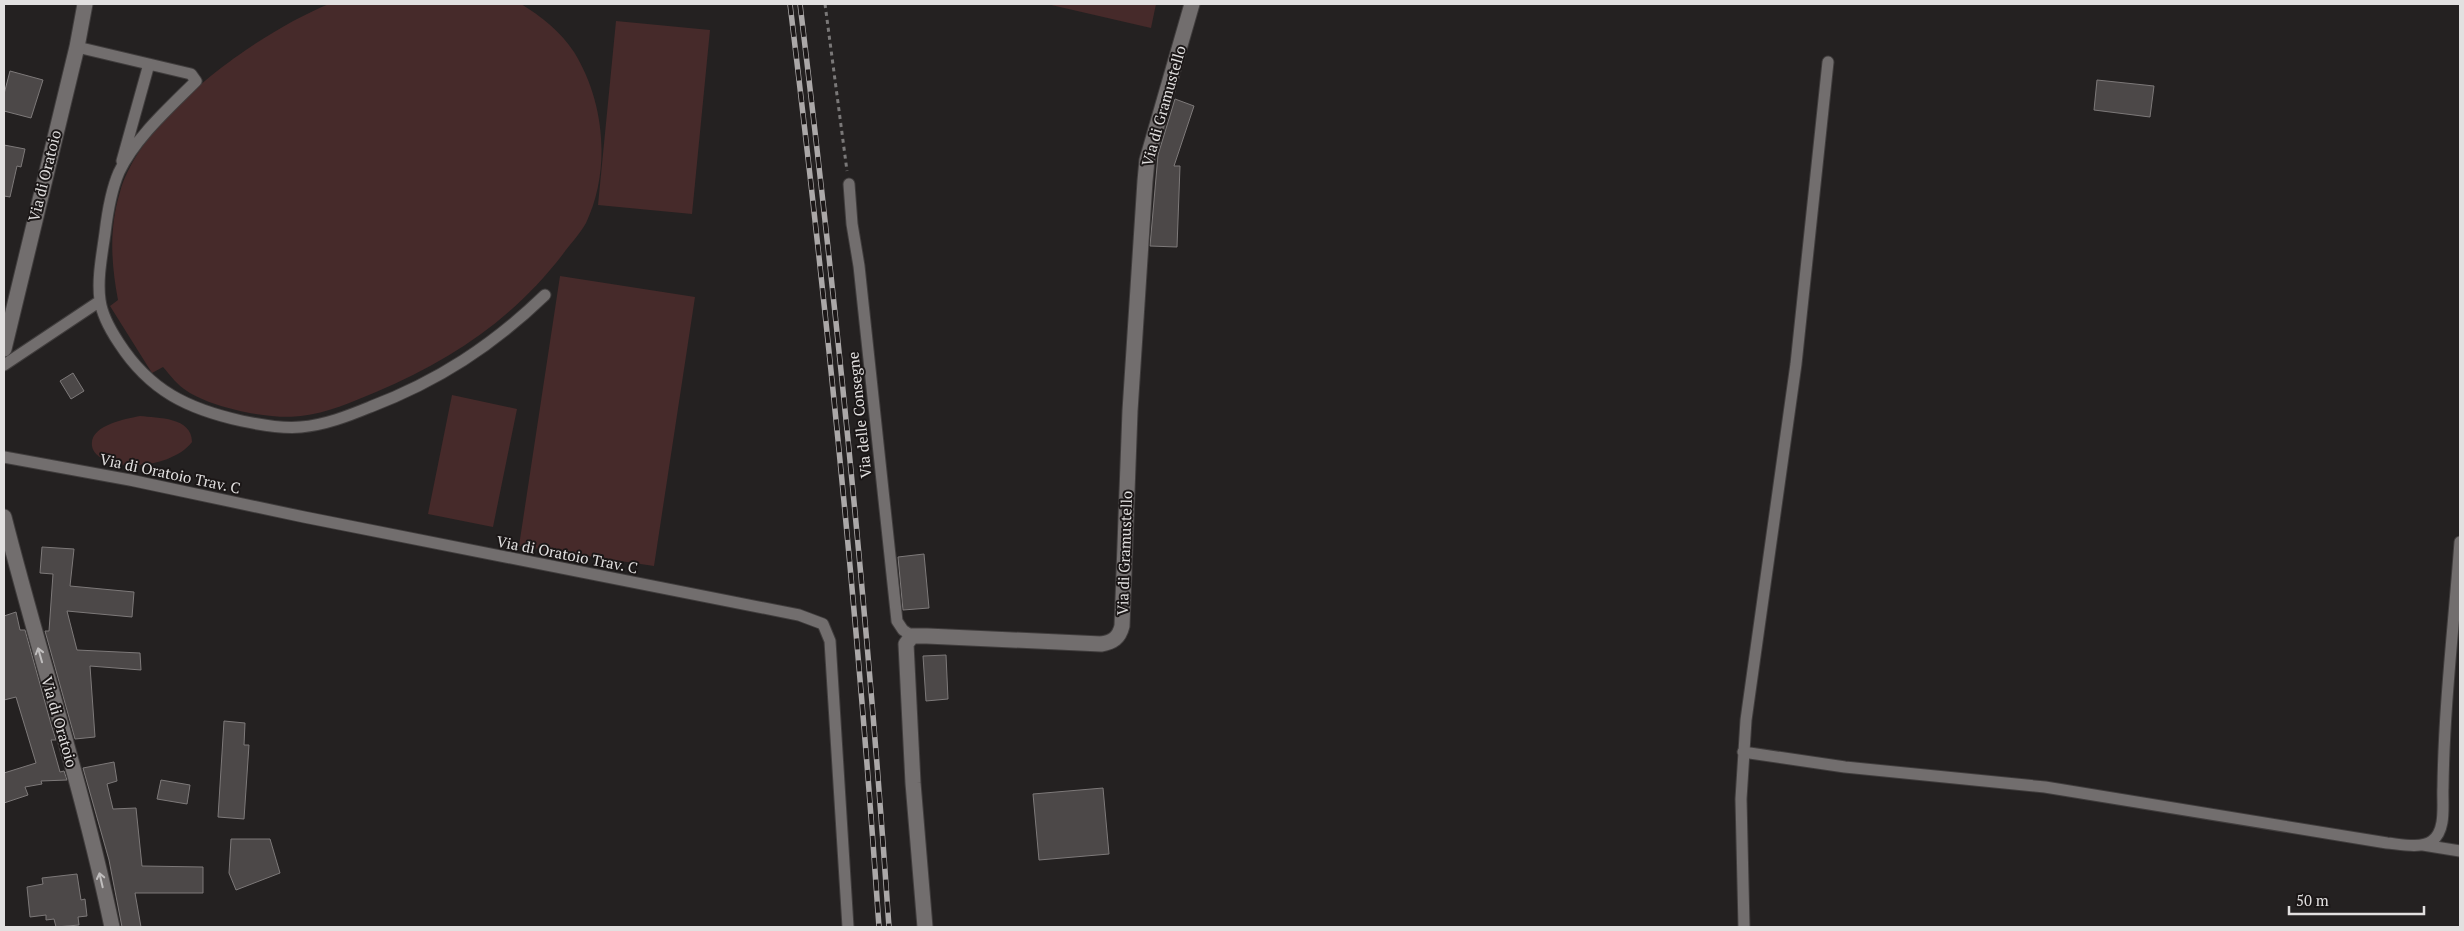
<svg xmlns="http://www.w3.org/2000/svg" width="2464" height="931" font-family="'PT Serif',serif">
  <rect width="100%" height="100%" fill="#242121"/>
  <!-- green -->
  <path fill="#462a2a" d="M329 4H521C541 16 561 32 574 52 605 102 611 170 586 223 580 234 570 244 563 254 513 319 452 360 376 392 352 402 327 413 301 416 271 420 212 408 187 391 178 386 170 375 163 367L152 373 110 306 118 300C111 263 109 228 120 192 142 115 258 33 329 4Z
    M1047 4H1156L1151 28Z
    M616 21 710 30 692 214 598 205Z
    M560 276 695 297 654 566 519 546Z
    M452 395 517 409 493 527 428 514Z
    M140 416C158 418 192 417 192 442 175 464 129 472 104 459 98 457 93 452 92 446 89 425 126 419 140 416Z"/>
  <!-- building -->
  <path fill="#4c4848" stroke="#7d7979" d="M10 71 43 80 31 118 4 111V94Z
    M2097 80 2154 86 2150 117 2094 110Z
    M1175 99 1194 106 1174 166H1180L1177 247 1150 246 1158 155Z
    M4 145 25 149 21 167 17 166 10 197 4 196Z
    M73 373 84 391 71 399 60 381Z
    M42 547 74 549 70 586 134 592 132 617 67 611 77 650 140 653 141 670 90 666 95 737 75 739 45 631H49L53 574 40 573Z
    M924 554 929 608 903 610 898 557Z
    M16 612 20 630H25L51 724 56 740H51L60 772 64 771 67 780 41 781 42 784 25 787 28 795 4 803V773L36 763 16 697 4 700V616Z
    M946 655 948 699 926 701 923 656Z
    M224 721 245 723 244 745H249L244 819 218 817Z
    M114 762 117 781 107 784 113 809 136 808 142 866 203 867V893H135L141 927H122L109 860 83 768Z
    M161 780 190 785 187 804 157 799Z
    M1103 788 1109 854 1039 860 1033 794Z
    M231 839H270L280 873 236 890 229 873Z
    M77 874 81 900 85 899 87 916 78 917 79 925 56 927 54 919 46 920V915L30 917 27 887 43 884 42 878Z"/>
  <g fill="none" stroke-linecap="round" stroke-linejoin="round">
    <defs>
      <path id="service" d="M77 47 191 74 196 81C170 107 135 138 119 172 112 188 107 216 105 233 102 255 97 279 100 300 102 316 111 331 119 343 150 391 188 409 242 421 261 425 282 429 301 427 325 425 348 416 370 407 438 381 492 346 545 295
        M122 161 149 64
        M849 184 852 224 859 266 897 621 903 630 912 636
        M4 365 100 301
        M4 457 130 480 304 517 799 615 823 624 830 641 848 927
        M1743 752 1845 767 2045 787 2387 843C2399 844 2421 849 2432 841 2447 830 2442 803 2443 787 2444 706 2454 624 2460 542
        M2423 845 2460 851
        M1744 927 1741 799 1746 720 1796 364 1828 62"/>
      <path id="minor" d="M4 349 77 47 85 4
        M4 517C39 654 83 789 112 927
        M925 927 913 783 906 644 912 636H927L1101 644C1113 642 1119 638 1122 626L1130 411 1145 181 1147 160 1192 4"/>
    </defs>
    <!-- service casing -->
    <use href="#service" stroke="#403d3d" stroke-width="13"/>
    <!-- minor casing -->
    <use href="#minor" stroke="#403d3d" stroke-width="17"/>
    <!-- path -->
    <path stroke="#7a7878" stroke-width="3" stroke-dasharray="4 4" stroke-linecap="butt" d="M825 4 847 171"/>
    <!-- service -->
    <use href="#service" stroke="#726e6e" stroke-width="11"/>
    <!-- minor -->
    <use href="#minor" stroke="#726e6e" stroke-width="15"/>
    <defs>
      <path id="rail" d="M790 4C827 311 858 618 879 927
        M800 4C837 311 868 618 889 927"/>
    </defs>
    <!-- rail casing -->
    <use href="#rail" stroke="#aba8a8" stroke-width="5.5"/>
    <!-- rail -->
    <use href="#rail" stroke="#1b1717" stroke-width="4" stroke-dasharray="11" stroke-linecap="butt"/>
  </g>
  <!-- one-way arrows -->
  <defs><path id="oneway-shaft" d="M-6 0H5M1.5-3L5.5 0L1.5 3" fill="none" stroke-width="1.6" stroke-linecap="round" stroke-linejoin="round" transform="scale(1.25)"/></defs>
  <g stroke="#c0bebe">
    <use href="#oneway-shaft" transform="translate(40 655) rotate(-106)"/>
    <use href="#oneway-shaft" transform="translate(101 880) rotate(-103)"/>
  </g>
  <g text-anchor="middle" stroke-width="4" stroke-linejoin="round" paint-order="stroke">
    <!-- street labels -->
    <g font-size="15" fill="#e2e0e0" stroke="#1b1717">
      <text transform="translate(1164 106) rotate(-74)" y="5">Via di Gramustello</text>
      <text transform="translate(45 176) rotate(-76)" y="5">Via di Oratoio</text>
      <text transform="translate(860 415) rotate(-96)" y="5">Via delle Consegne</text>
      <text transform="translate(170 474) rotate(12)" y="5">Via di Oratoio Trav. C</text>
      <text transform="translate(1125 553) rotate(-88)" y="5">Via di Gramustello</text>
      <text transform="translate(567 555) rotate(11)" y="5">Via di Oratoio Trav. C</text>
      <text transform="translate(59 722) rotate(74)" y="5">Via di Oratoio</text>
    </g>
  </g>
  <!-- border -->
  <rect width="2464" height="931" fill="none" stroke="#e2e0e0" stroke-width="10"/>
  <!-- scale -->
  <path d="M2289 906v8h135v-8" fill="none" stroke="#e2e0e0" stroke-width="2.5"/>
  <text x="2296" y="906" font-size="15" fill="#e2e0e0" stroke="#1b1717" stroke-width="4" paint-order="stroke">50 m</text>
</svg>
